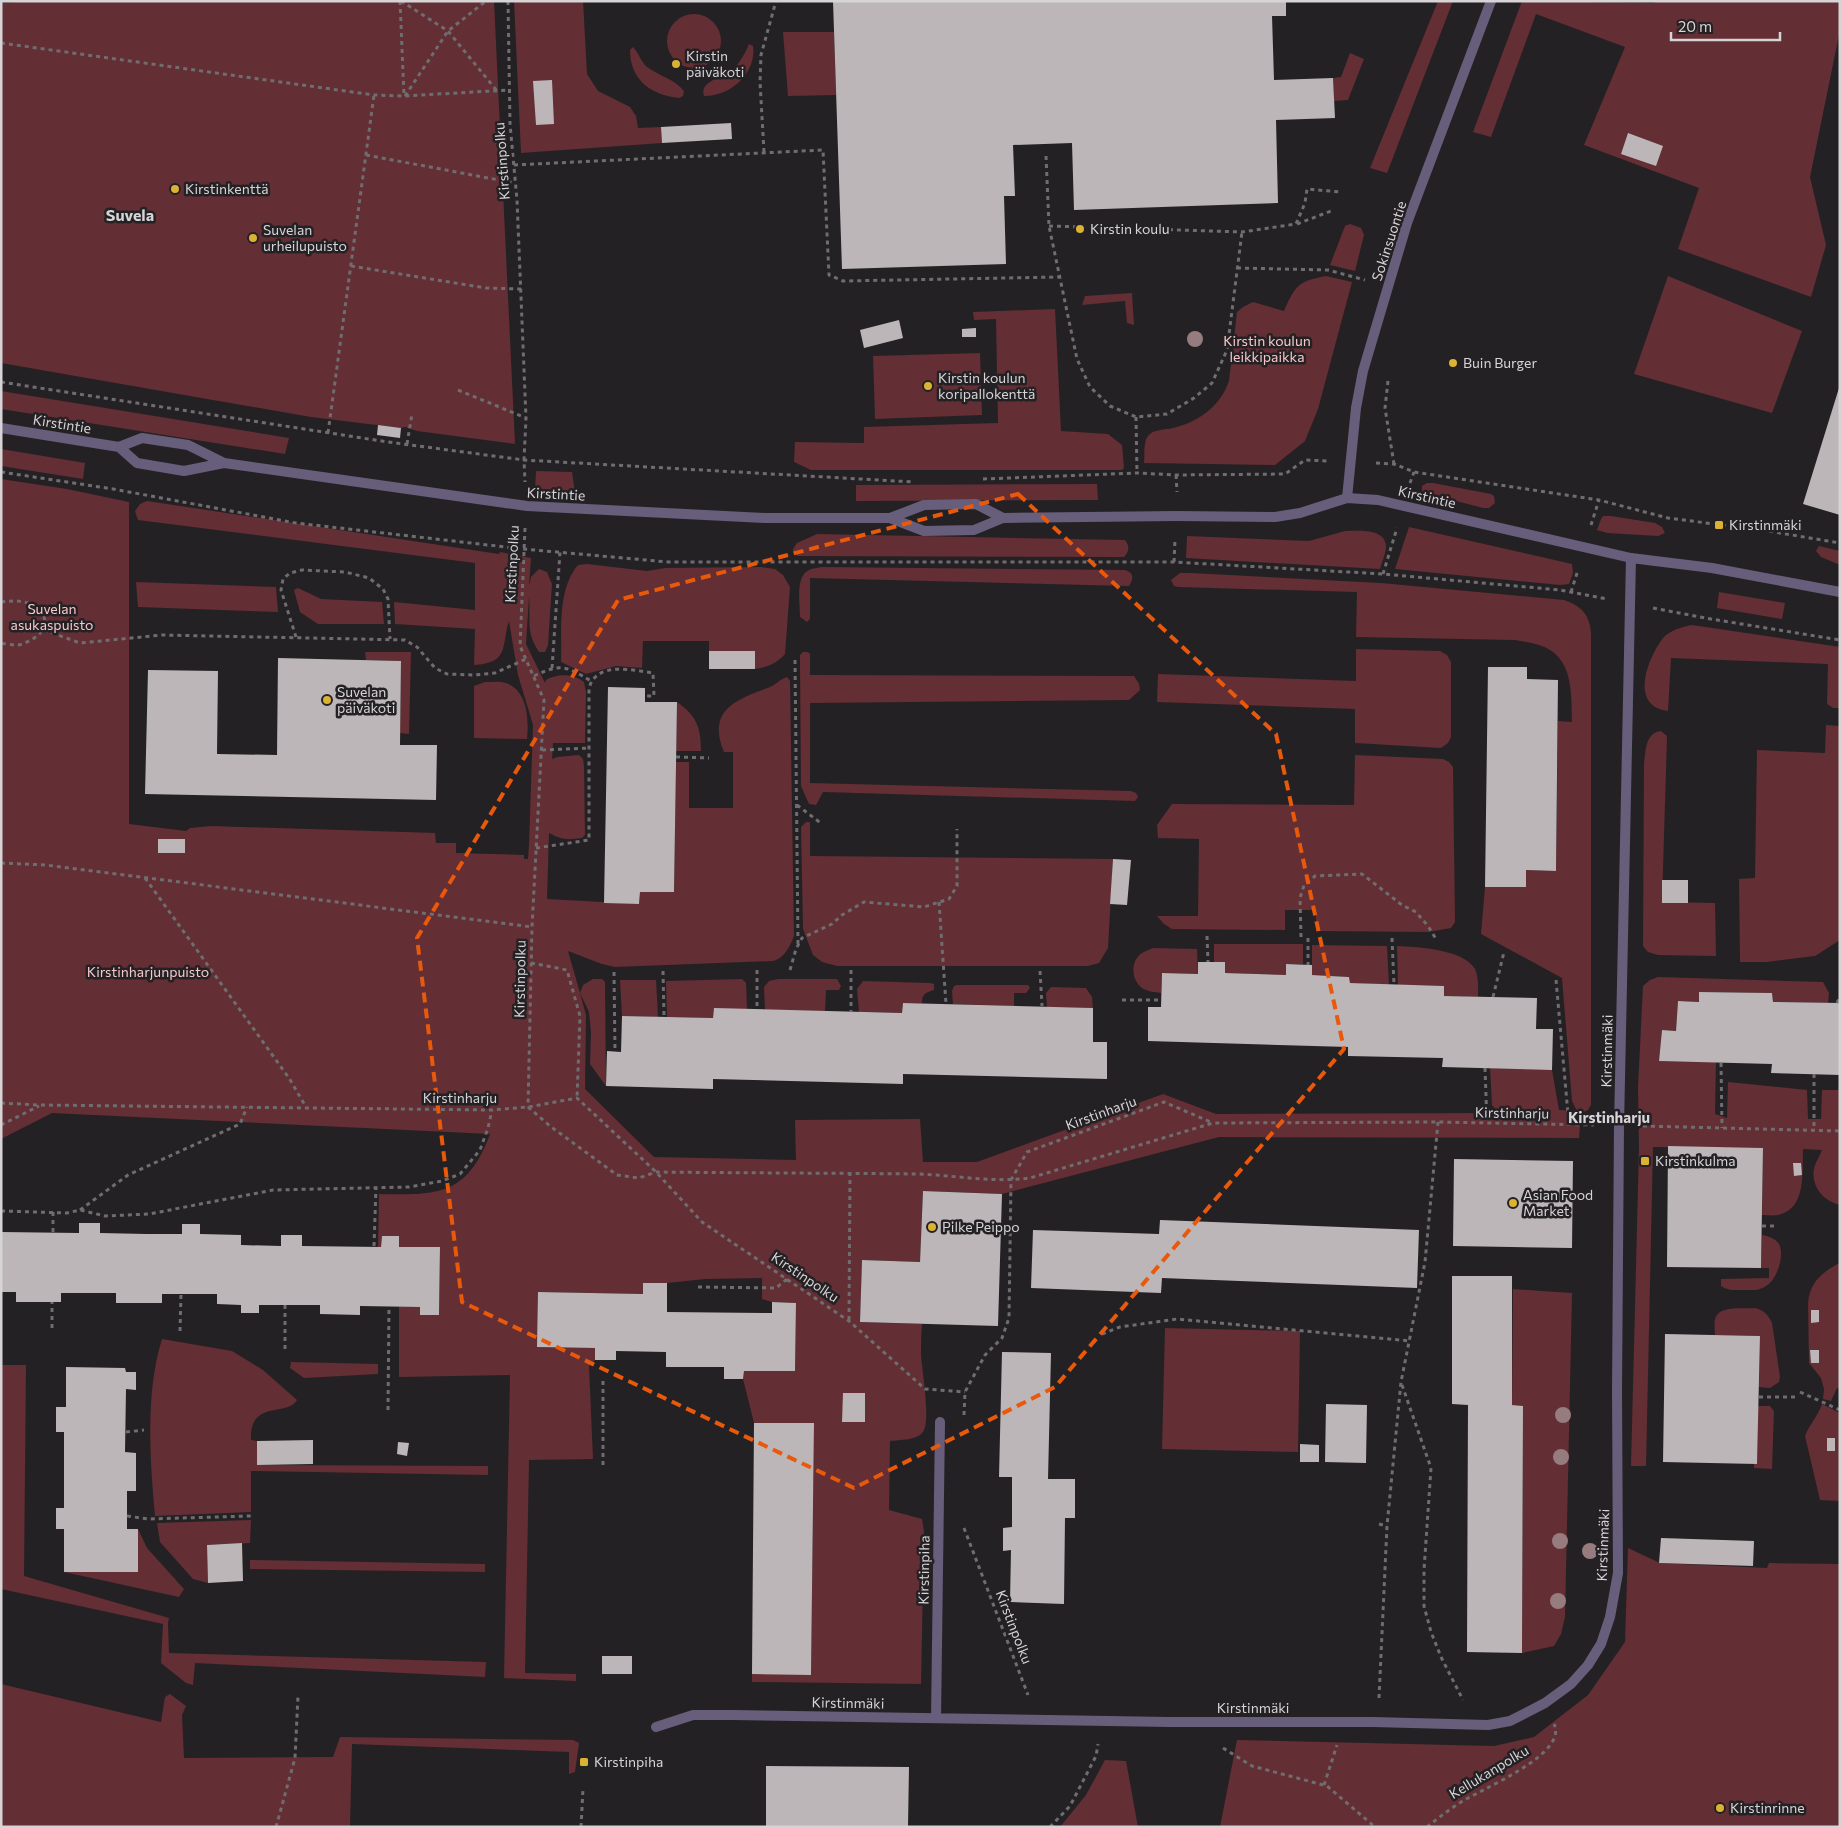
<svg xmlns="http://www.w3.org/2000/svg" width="1841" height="1828" font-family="Commissioner,sans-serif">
  <rect width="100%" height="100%" fill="#242124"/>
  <!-- green -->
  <path fill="#632e34" d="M32 1H494L515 444 417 431 405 427 401 428 311 417 1 363V3Z
    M514 1H583L587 74 598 91 630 107 636 116 638 128 661 127 662 143 521 153Z
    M1438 1H1453L1387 173 1370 168Z
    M1522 1 1653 3 1658 1H1840V30L1810 177 1826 245 1811 297 1678 249 1699 188 1584 145 1625 47 1536 14 1491 137 1473 132Z
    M667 41a27 27 0 1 1 54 0a27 27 0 1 1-54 0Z
    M783 32H834L836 95 788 96Z
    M749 44 753 46C757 73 730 97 704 96 699 81 722 78 731 71 739 64 745 54 749 44Z
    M633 47C639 53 641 62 647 67 659 76 675 79 684 91L683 96 679 98C651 95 630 80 630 50Z
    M1350 53 1364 59 1348 100 1334 101 1333 78 1341 77Z
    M1350 224 1361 228 1364 235 1355 271 1330 265 1345 226Z
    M1326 276 1352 282 1318 409 1305 441 1275 465 1144 463C1145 455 1143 442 1148 436 1153 429 1165 430 1173 428 1198 422 1220 407 1229 381L1237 312 1243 307 1253 302 1284 311C1295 286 1298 281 1326 276Z
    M1668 276 1802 331 1772 413 1634 374Z
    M1132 293 1134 325 1127 323 1125 301 1082 305 1085 296Z
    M1055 309 1061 431 1108 434 1122 445 1124 468 1122 470H811L794 462 795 442 864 443V427L998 423 996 319 974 320 973 312Z
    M980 353 982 415 875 419 873 356Z
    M1 391 289 438 285 454 1 409Z
    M1 449 85 463 83 479 1 466Z
    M536 471 572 472 575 493 535 491Z
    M1 479 67 489 129 502V824L186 831 190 828 211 826 435 833 436 843H456V853L524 855V859H528L529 845 533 725 518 675 509 621C501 646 510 663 474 665L475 629 395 624 394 602 475 610V563L138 520 135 511 140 504 147 501 499 554 500 552 531 558 529 586 531 577 539 569 547 572 552 584 548 645 545 652H539C525 631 531 621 529 597L526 644 545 683 546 680C558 673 574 674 584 682L586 692 585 743H553L552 759 557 757 579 755 583 759 584 766 585 835 582 838C566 840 563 840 549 833L547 899 639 904 640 892H674L676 762H689V808H733V752H724C706 709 738 699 770 687 777 684 780 679 787 677L790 681 794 936C790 947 783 960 772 961L615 967 602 964 568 951 580 993 583 985 593 979H602L605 982 606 1086 590 1064 591 1032 589 1012 580 993 586 1015 585 1089 654 1157 796 1160 795 1120 920 1119 923 1162H977L1163 1094 1216 1114 1499 1113 1492 1105 1490 1068 1552 1070 1559 1110 1577 1111 1572 1101 1562 978 1481 934 1485 887H1525L1526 870 1556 871 1558 721 1572 722C1571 692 1574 656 1539 645 1531 642 1523 642 1515 640L1356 637 1357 592 1178 587 1174 586 1171 580 1180 573H1191L1381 583 1564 600C1582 606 1590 615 1591 634V1105L1588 1110 1581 1113 1579 1138 1219 1137 1002 1194 923 1191 920 1262 862 1260 860 1322 922 1324C921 1334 921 1345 921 1355 922 1371 931 1421 923 1432 917 1440 900 1440 890 1441L889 1510 922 1519 924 1531 921 1684 752 1682V1674H811L814 1424 754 1423 743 1379 744 1371H795L796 1303 772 1302 762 1299V1278L705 1279 667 1283H644L643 1294 539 1292 538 1347 595 1348V1360L589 1366 593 1459 529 1460 525 1673 576 1674V1681L504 1678 510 1375 399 1377V1306L420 1307V1315H439L440 1248 399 1247V1236H382L381 1247H378L379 1194C438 1195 467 1196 490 1134L52 1113 1 1139Z
    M1427 483H1433L1491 494 1494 496 1495 503 1489 508H1483L1422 492V486Z
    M1097 484 1098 500 856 501V485Z
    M1603 516H1611L1655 523 1662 527 1665 533 1658 536 1607 533 1597 530 1601 519Z
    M1409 527 1572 564 1573 573 1569 584 1560 585 1395 569Z
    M1345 531C1358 531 1385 528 1386 546 1386 553 1382 562 1380 569L1186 558 1187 536 1309 541Z
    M817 534 1125 540C1130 546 1129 552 1124 557L798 556 793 553V549L797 543Z
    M1819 546 1840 551V565L1821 557 1816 551Z
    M587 564 647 571 665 568 761 567 775 569 783 575 790 587 785 654C776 664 768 667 755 669V651H709V641H643L642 668 616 666 586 674 561 662C562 630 557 590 578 565Z
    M822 567 1125 570C1134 573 1134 578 1129 586L810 578V619L807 622 800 617C800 604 795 576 809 570 813 568 818 568 822 567Z
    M136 582 276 587 278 612 138 607Z
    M298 588 321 599 382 602 384 624H318L300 612 294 590Z
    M1719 592 1785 603 1782 619 1717 608Z
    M1692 625 1840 647V708H1833L1827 704 1828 664 1671 658 1668 711C1629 706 1647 659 1663 638 1670 630 1682 627 1692 625Z
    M1356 649 1440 651 1447 655 1451 662V737L1448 743 1441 748 1355 743V709L1157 702 1158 674 1356 681Z
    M365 652H411L409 734 400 733 401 661 366 660Z
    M803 652H808L810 654V675L1134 676 1139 684 1140 690 1129 700 810 703V783L1131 791 1136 793 1138 797 1135 801 823 792 816 805 809 804 801 786 800 664V655Z
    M485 682C492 682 500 681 506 683 528 691 529 720 527 739L474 738V686Z
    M677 702C697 716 701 728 701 751H676Z
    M1826 725 1840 726V940L1815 956 1766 962H1740L1739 879 1755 878 1757 750 1825 753Z
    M1661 731 1667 736 1662 902 1715 903 1716 956 1658 955 1648 952 1643 946 1644 764C1646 750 1645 733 1661 731Z
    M1355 755 1443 759 1449 762 1453 767 1455 922 1451 928 1428 932 1316 931V910H1285V930L1172 929 1164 924 1157 916H1198L1199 839 1158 838 1157 825 1172 804 1354 805Z
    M806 822H810V856L1113 859 1108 948 1099 963 1088 966H837L822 962 813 955 803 929 801 827Z
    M1214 944H1303V964H1286V975L1225 973 1214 962Z
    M1312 945 1387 946 1389 985 1350 983 1349 977 1312 975Z
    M1397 946C1418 947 1463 949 1475 969 1479 978 1478 988 1478 997L1444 996V986L1398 985Z
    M1153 948 1197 949 1198 974 1162 973 1161 993C1155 992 1148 992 1142 988 1131 980 1130 961 1142 953 1145 951 1149 950 1153 948Z
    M1658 977 1823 982 1829 993 1828 1003 1773 1002 1772 993 1699 992V1002L1678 1001 1676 1031 1662 1030 1659 1061 1716 1062 1715 1114 1727 1118 1728 1082 1807 1090 1808 1119H1821L1822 1090H1840V1205C1822 1201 1809 1184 1815 1165 1817 1160 1820 1155 1822 1150L1803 1149C1802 1171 1807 1209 1778 1215 1773 1216 1767 1215 1762 1215L1763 1148 1653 1147 1646 1466H1631L1639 1147 1638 1087 1643 986 1650 980Z
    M742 979 746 983 747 1009H714L713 1018 667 1017 666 981Z
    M778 979H837L841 986 839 990H826L825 1011 765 1010 764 987 769 981Z
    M620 980H656L658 1017 622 1016Z
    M863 981 930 983 934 984V990C925 993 922 994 922 1003H903L902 1013 859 1012 857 989Z
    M957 985H1028L1030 988 1026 993H1014V1006L953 1004 952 991 954 986Z
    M1051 987 1086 988 1092 997 1093 1008 1047 1007 1046 993Z
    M1762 1235C1768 1236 1775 1238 1779 1244 1785 1255 1777 1280 1766 1286 1759 1291 1752 1290 1743 1290 1734 1290 1729 1291 1721 1286V1279L1769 1278V1268H1761Z
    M1840 1263V1389L1837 1388 1831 1401 1823 1399 1824 1389 1821 1378 1809 1363 1808 1303C1810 1282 1822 1272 1840 1263Z
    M1513 1289 1572 1293 1565 1617 1561 1634 1554 1646 1522 1653 1523 1406 1512 1405Z
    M1755 1308C1763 1310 1768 1314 1772 1323L1780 1377 1779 1382 1770 1388 1759 1387 1760 1336 1715 1335C1715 1329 1713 1320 1717 1315 1723 1306 1744 1309 1755 1308Z
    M1165 1328 1300 1331 1298 1452 1162 1449Z
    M162 1339 232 1351 263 1370 297 1400C288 1417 249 1399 251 1440L257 1441 258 1465 488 1466V1475L251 1471V1512L155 1516C150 1461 145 1393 162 1339Z
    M291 1362 378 1364V1374L304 1378 290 1368Z
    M1 1365H26L24 1576 169 1618 168 1623 169 1653 486 1662 485 1677 195 1663 193 1685 186 1683 161 1663 163 1624 1 1589Z
    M1822 1404 1840 1413V1501L1820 1500 1805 1436C1809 1425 1818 1416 1822 1404Z
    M1758 1406H1770L1774 1411 1772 1469 1754 1468V1464L1757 1463Z
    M251 1520 250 1543 207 1545 208 1583 193 1579 160 1542 157 1523Z
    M138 1529 147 1548 184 1589 179 1597 64 1572H138Z
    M1628 1548 1660 1563 1767 1568 1769 1563 1840 1564V1827H1220L1237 1740 1494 1746 1534 1737 1588 1695 1625 1642Z
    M250 1560 485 1564V1572L250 1569Z
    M1 1684 161 1722 165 1697 170 1694 186 1706 182 1715 184 1758 333 1757 340 1737 573 1740 579 1743 575 1772 569 1774V1752L352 1744 350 1827H1Z
    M1105 1760 1126 1761 1138 1827H1060L1086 1795Z"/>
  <!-- building -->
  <path fill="#bcb6b8" d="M833 1H1286V16H1272L1274 80 1333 78 1335 118 1276 120 1278 203 1074 210 1072 143 1013 145 1015 196H1004L1006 264 842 269Z
    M552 80 554 124 536 125 533 81Z
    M731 123 732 139 662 143 661 127Z
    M1628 133 1663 146 1656 166 1621 154Z
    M899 320 903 338 864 348 860 330Z
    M976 328V337H962V329Z
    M1839 388H1840V515L1803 504Z
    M378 425 401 428 400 438 377 435Z
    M709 651H755V669H709Z
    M278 658 401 661 400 745H437L436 800 145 794 148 670 218 671 217 754 277 755Z
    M1488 667H1527V679L1558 680 1556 871 1526 870V887H1485Z
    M608 687 645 688V702H677L674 892H640L639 904 604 903Z
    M158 839H185V853H158Z
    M1113 859 1131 860 1127 905 1110 904Z
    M1662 880H1688V903H1662Z
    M1198 962H1225V973L1286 975V964L1312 965V975L1349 977 1350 983 1444 986V996L1537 998 1536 1029H1553L1552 1070 1442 1067 1443 1058 1348 1056V1047L1148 1041V1007H1161L1162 973 1198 974Z
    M1699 992 1772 993 1773 1002 1840 1003V1075L1771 1073 1772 1064 1659 1061 1662 1030 1676 1031 1678 1001 1699 1002Z
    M903 1003 1093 1008V1042H1107V1079L903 1074V1084L713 1079V1089L606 1086 607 1051 621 1052 622 1016 713 1018 714 1008 902 1013Z
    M1668 1146 1763 1148 1761 1268 1667 1267Z
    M1454 1159 1573 1161 1572 1248 1453 1246Z
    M1793 1163H1801L1802 1175 1794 1176Z
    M923 1191 1002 1194 998 1326 860 1322 862 1260 920 1262Z
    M1160 1220 1419 1230 1417 1288 1162 1278 1161 1293 1031 1288 1033 1230 1159 1234Z
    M79 1223H100V1233L147 1234H182V1224H200V1234L241 1235V1245L281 1246V1235H302V1246L381 1247 382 1236H399V1247H440L439 1315H420V1307L360 1306V1315L320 1314V1305H259V1313H241V1305L217 1304V1294H162V1303H116V1293H61V1302H16V1292H1V1232L79 1233Z
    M1452 1276H1512V1405L1523 1406 1522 1653 1467 1652 1468 1405 1452 1404Z
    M643 1283H667V1312L772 1313V1302L796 1303 795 1371H744L743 1379H724V1367H666V1352L616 1351V1360H595V1348L537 1347 538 1292 643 1294Z
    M1811 1310H1819V1322L1811 1323Z
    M1665 1334 1760 1336 1757 1464 1663 1462Z
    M1810 1350H1819V1363H1811Z
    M1002 1352 1051 1353 1048 1479H1075V1518H1065L1064 1604 1010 1602 1011 1550 1003 1551V1528L1012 1527V1477H999Z
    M66 1367 125 1368 126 1372H136V1390L126 1389 125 1452 136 1453V1491H127V1529H138V1572H64V1529H56V1508H64V1432H56V1407H66Z
    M843 1393H865V1422H842Z
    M1326 1404 1367 1405 1366 1463 1325 1462Z
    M754 1423H814L811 1675 752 1674Z
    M1827 1438H1835V1451H1827Z
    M313 1440V1464L257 1465V1441Z
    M398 1442 409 1443 407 1456 397 1454Z
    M1300 1444 1319 1445V1462H1300Z
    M1661 1538 1754 1541 1753 1566 1659 1563Z
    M242 1543 243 1581 208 1583 207 1545Z
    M602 1656H632V1674H602Z
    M766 1766 909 1767 908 1827H766Z"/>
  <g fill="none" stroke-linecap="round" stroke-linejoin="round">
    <!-- path -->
    <path stroke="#6f6d6f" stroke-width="3" stroke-dasharray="4 4" stroke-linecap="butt" d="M400 1 404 96
      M401 1 448 31 497 91
      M508 1 510 124 517 200 526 418 524 460 525 482
      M1 43 374 95 404 96 509 90
      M405 96 448 31 486 1
      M764 152 760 82 761 55 776 1
      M366 155 515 183
      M1046 156 1049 226 1077 359 1090 387 1110 406 1136 417 1167 414 1194 398 1212 383 1227 350 1242 232
      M514 165 823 150 829 275 843 281 1060 277
      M1297 224 1331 211
      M1049 226 1242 232 1296 224 1305 203 1307 189 1340 192
      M351 266 486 288 521 289
      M1237 268 1328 270 1365 280
      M1388 381 1385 408 1394 464
      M1 382 388 442 524 460 914 482
      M458 390 526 418
      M1136 417 1137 473
      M328 433 374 95
      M407 444 412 414
      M1376 463 1394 464 1414 472 1599 500 1668 518 1768 531 1840 543
      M1 472 113 489 296 523 523 549 668 562H1174L1383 574 1560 590 1607 599
      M1176 475 1177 492
      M983 479 1137 473 1176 475 1285 474 1305 460 1327 461
      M1410 483 1414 472
      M1591 525 1599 500
      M525 528 520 646 544 700 532 927 528 1107
      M1174 562 1175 540
      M1383 574 1397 528
      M1571 592 1578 570
      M1 602C11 601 19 600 28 603 49 612 51 629 31 640 27 642 22 645 17 645 12 645 6 644 1 643
      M1653 608 1711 619 1840 640
      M44 630 80 643 162 635 405 640 417 647 435 668 447 674 474 675 495 673 526 659
      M296 637 281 590 283 579 290 573 302 570 345 572 369 578 383 589 388 599 390 639
      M795 660 798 944
      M552 668 560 552
      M534 676C561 663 566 666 591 681
      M542 750 589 748
      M676 757 709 758
      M797 805 822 824
      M536 848 589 840V688C597 661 632 670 653 673L654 696H645
      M1 863 46 865 532 927
      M145 878 289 1078 306 1107
      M939 902 946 1004
      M1207 936 1208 962
      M1301 937 1300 898 1304 885 1315 876 1362 874 1402 905 1416 912 1428 926 1436 939
      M1308 938V965
      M1392 938 1394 985
      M531 963 567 970 580 1016 577 1098
      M757 970V1010
      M790 970 796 949 802 938 832 924 842 915 864 902 924 907 949 899 957 886V829
      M851 970V1012
      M663 971 664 1017
      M1040 971 1042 1006
      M614 972 615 1052
      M1556 980 1569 1125
      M1493 997 1504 952
      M1122 1000H1161
      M1837 1003 1840 997
      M1721 1063 1722 1128
      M1485 1068 1487 1124
      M1814 1074V1130
      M1 1103 39 1105 492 1110 528 1107 577 1098 656 1172 702 1222 849 1321 925 1389 965 1392
      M528 1107 550 1126 617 1175 639 1178 656 1172C743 1173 829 1173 916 1174 954 1175 992 1183 1030 1178L1213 1123 1438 1122 1594 1125
      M1 1125 39 1106
      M1643 1126 1840 1131
      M80 1210 128 1175 240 1124 247 1107
      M1 1211 67 1213 80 1210 105 1216 149 1214 273 1190 409 1187 442 1181 460 1174 480 1150 488 1128 492 1110
      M53 1212V1233
      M1762 1226H1778
      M374 1246 376 1187
      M698 1287 776 1288 787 1279
      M285 1305V1353
      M849 1320 850 1173
      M52 1328V1302
      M180 1331 181 1294
      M1102 1334 1120 1327 1177 1319 1410 1341
      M603 1381V1468
      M1402 1385 1431 1468 1424 1570V1606L1431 1632 1441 1657 1463 1700
      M1800 1392 1840 1410
      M1759 1397H1799
      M388 1410 389 1306
      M964 1415 965 1392 985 1355 1002 1338 1009 1318 1011 1180 1027 1152 1164 1102 1213 1123
      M126 1432 144 1430
      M127 1516 148 1519 251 1516
      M1379 1524 1387 1526
      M964 1528 1028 1695
      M1379 1698 1387 1526 1401 1382 1425 1262 1438 1122
      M1223 1748 1252 1766 1327 1786 1375 1827
      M1324 1785 1337 1745
      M276 1827 295 1758 298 1696
      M581 1827 583 1789
      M1050 1827 1070 1806 1096 1756 1098 1744
      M1427 1827C1437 1819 1447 1811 1458 1804 1478 1790 1569 1755 1554 1724"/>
    <!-- minor -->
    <path stroke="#675e7b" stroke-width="10" d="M1347 498 1356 408 1363 371 1407 223 1491 1
      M936 1718 940 1422
      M656 1727 693 1715H731L1169 1722H1373L1488 1725 1510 1721 1545 1703 1571 1684 1588 1665 1601 1644 1610 1617 1618 1573 1617 1390 1619 1126 1631 558"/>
    <!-- tertiary -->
    <path stroke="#675e7b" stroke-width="10" d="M1 428 119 447 142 438 188 445 224 463 527 506 765 518H890L924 531 974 530 1003 518 1177 516 1275 517 1300 513 1347 498 1378 500 1631 558 1712 568 1840 592
      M119 447 137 463 184 471 224 463
      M890 518 924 505 976 504 1003 518"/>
  </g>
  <!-- trees -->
  <g fill="#977c7f">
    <circle cx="1195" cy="339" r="8"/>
    <circle cx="1563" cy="1415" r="8"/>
    <circle cx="1561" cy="1457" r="8"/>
    <circle cx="1560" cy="1541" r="8"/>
    <circle cx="1590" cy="1551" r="8"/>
    <circle cx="1558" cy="1601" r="8"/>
  </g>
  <!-- marked area -->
  <path fill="none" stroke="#e8590c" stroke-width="4" stroke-dasharray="10 6" stroke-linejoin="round" d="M1018 494 1276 734 1344 1049 1055 1387 854 1488 462 1302 417 938 618 600Z"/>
  <!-- markers -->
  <g fill="#dcb233" stroke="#242124" stroke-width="2">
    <circle cx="676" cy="64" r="5"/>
    <circle cx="175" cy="189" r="5"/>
    <circle cx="1080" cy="229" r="5"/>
    <circle cx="253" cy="238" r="5"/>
    <circle cx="1453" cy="363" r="5"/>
    <circle cx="928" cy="386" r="5"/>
    <rect x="1714" y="520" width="10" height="10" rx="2.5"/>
    <circle cx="327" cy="700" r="5"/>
    <rect x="1640" y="1156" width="10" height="10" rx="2.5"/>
    <circle cx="1513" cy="1203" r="5"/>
    <circle cx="932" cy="1227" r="5"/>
    <rect x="579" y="1757" width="10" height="10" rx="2.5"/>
    <circle cx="1720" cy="1808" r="5"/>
  </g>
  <g text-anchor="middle" stroke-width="5" stroke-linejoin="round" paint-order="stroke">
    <!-- poi labels -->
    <g font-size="14" fill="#d6d4d6" stroke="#242124" text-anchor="start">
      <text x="686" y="61">Kirstin<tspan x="686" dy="16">päiväkoti</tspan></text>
      <text x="185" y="194">Kirstinkenttä</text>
      <text x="1090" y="234">Kirstin koulu</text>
      <text x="263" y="235">Suvelan<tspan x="263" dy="16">urheilupuisto</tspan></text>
      <text x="1463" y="368">Buin Burger</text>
      <text x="938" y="383">Kirstin koulun<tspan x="938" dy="16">koripallokenttä</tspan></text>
      <text x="1729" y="530">Kirstinmäki</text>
      <text x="337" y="697">Suvelan<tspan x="337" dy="16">päiväkoti</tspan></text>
      <text x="1655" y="1166">Kirstinkulma</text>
      <text x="1523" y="1200">Asian Food<tspan x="1523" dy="16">Market</tspan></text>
      <text x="942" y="1232">Pilke Peippo</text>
      <text x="594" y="1767">Kirstinpiha</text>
      <text x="1730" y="1813">Kirstinrinne</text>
    </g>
    <!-- street labels -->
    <g font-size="14" fill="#d6d4d6" stroke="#242124">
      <text transform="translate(502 161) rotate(-94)" y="5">Kirstinpolku</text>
      <text transform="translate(1389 241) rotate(-72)" y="5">Sokinsuontie</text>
      <text transform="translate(62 424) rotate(9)" y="5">Kirstintie</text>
      <text transform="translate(556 494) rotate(3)" y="5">Kirstintie</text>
      <text transform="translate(1427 497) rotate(13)" y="5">Kirstintie</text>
      <text transform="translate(512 564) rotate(-87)" y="5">Kirstinpolku</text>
      <text transform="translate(520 979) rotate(-89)" y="5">Kirstinpolku</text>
      <text transform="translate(1607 1051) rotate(-89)" y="5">Kirstinmäki</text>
      <text x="460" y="1103">Kirstinharju</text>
      <text transform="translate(1101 1113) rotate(-20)" y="5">Kirstinharju</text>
      <text transform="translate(1512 1113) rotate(1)" y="5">Kirstinharju</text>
      <text transform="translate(805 1277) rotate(34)" y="5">Kirstinpolku</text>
      <text transform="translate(1603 1545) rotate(-88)" y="5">Kirstinmäki</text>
      <text transform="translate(924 1570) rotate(-89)" y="5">Kirstinpiha</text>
      <text transform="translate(1014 1627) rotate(69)" y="5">Kirstinpolku</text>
      <text transform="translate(848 1703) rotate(1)" y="5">Kirstinmäki</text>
      <text x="1253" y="1713">Kirstinmäki</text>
      <text transform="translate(1489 1772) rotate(-31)" y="5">Kellukanpolku</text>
    </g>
    <!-- park labels -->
    <g font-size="14" fill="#f5c7ca" stroke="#242124">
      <text x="1267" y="346">Kirstin koulun<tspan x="1267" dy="16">leikkipaikka</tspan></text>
      <text x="52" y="614">Suvelan<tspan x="52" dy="16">asukaspuisto</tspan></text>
      <text x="148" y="977">Kirstinharjunpuisto</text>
    </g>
    <!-- neighbourhood labels -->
    <g font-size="15" font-weight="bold" fill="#d6d4d6" stroke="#242124">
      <text x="1609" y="1123">Kirstinharju</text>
    </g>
    <!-- quarter labels -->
    <g font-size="16" font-weight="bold" fill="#d6d4d6" stroke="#242124">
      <text x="130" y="221">Suvela</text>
    </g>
  </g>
  <!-- border -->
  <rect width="1841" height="1828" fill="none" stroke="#d6d4d6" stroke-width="5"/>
  <!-- scale -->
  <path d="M1671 32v8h109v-8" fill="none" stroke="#d6d4d6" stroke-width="2.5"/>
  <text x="1678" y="32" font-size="15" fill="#d6d4d6" stroke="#242124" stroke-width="4" paint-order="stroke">20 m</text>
</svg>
